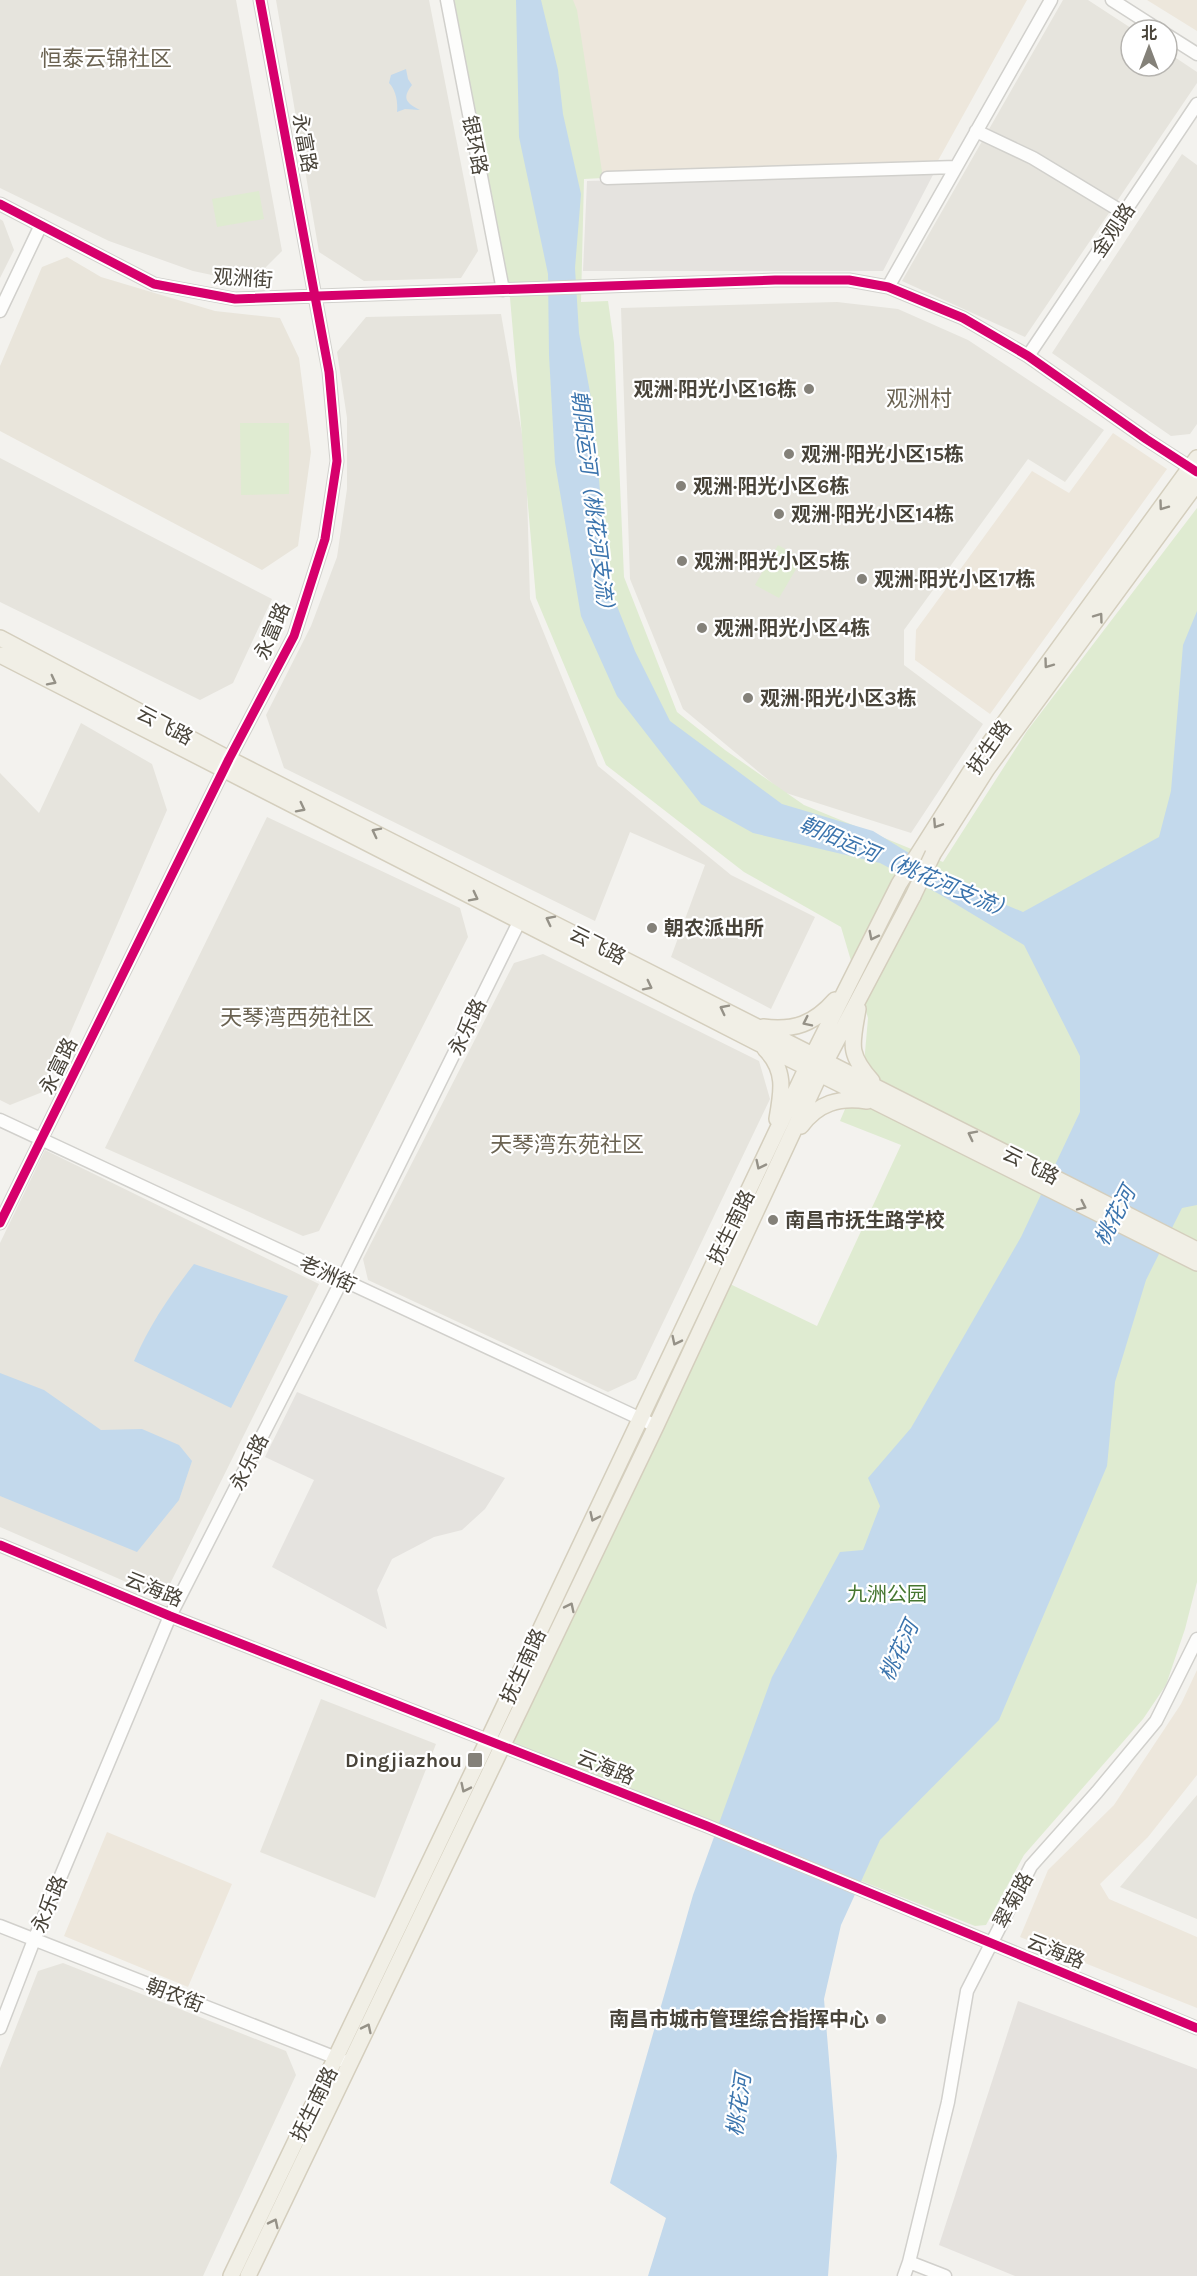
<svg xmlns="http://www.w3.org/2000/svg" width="1197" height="2276" font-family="Karla,'Noto Sans SC',sans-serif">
  <rect width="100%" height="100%" fill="#f3f2ee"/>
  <!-- residential -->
  <path fill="#e6e4dd" d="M0 0H236L282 251 250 283 193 271 109 241 0 188Z
    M276 0H429L478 251 461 278 364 281 319 252Z
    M1063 0H1088L1134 30H1131V66H1167V52L1197 72V83L1025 337 902 281Z
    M1182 154 1197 165V424L1190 434 1171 436 1052 353Z
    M0 219 3 221 14 250 0 278Z
    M837 302 898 309 968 340 1104 430 1065 482 1028 459 904 630V665L983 724 911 833 783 792 683 709 630 579 621 308Z
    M501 314 526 457 530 599 598 766 731 875 815 917 771 1009 671 957 705 865 630 832 595 921 284 768 266 715 311 626 337 557 347 489V418L337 352 366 317Z
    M0 458 272 599 233 683 200 700 0 602Z
    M81 723 152 764 167 810 45 1091 10 1105 0 1100V773L39 813Z
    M267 817 460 908 468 937 319 1231 303 1236 105 1148Z
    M543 954 759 1061 770 1099 636 1379 608 1392 368 1280 363 1259 514 963Z
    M45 1150 319 1284 163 1598 0 1527V1243Z
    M321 1699 436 1744 375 1898 260 1852Z
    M1197 1795V1919L1120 1887Z
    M63 1963 286 2051 296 2075 203 2276H0V2068L38 1971Z"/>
  <!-- commercial -->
  <path fill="#ede7dc" d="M557 0H1027L935 166 585 176Z
    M1147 0H1197V31Z
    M1113 433 1167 469 990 714 915 660 916 630 1032 471 1069 493Z
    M1197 1670V1775L1148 1837 1100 1884 1109 1899 1197 1937V2008L1020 1937 1048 1870 1114 1805 1181 1704Z
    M107 1832 232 1884 188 1987 64 1936Z"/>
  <!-- industrial -->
  <path fill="#e5e2de" d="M1018 2001 1197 2069V2276H1015L939 2245Z"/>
  <!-- education -->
  <path fill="#e9e5db" d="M67 257 101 277 215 311 280 318 299 358 311 452 298 546 262 570 0 431V366L42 267Z"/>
  <!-- green -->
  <path fill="#dfebd1" d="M454 0H573L577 10 603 178 584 179 581 302 608 301 614 343 624 577 677 712 725 750 804 805 943 862 1027 731 1197 508V1582L1185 1629 1166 1685 1143 1719 1024 1855 986 1925 975 1926 510 1742 730 1284 817 1326 901 1145 840 1121 864 1064 868 1018 841 927 744 872 606 765 536 598 510 298Z
    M259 191 264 219 217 227 212 199Z
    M240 423H289V494L241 495Z
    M778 545 802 559 779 598 755 585Z"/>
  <!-- parking -->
  <path fill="#e5e3df" d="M935 171 883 271H583L587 181Z
    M297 1392 505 1478 485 1509 462 1530 434 1537 392 1559 377 1590 387 1629 272 1567 314 1480 265 1457Z"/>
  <!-- water -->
  <path fill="#c3d9ec" d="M516 0H541L558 70 563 114 581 194 575 268 579 333 592 403 602 513 613 596 635 651 670 721 782 804 873 831 968 889 1023 912 1159 837 1171 791 1183 645 1197 611V1205L1182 1208 1146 1280 1115 1382 1107 1466 999 1720 880 1840 841 1925 824 1999 837 2156 828 2276H648L666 2218 610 2183 693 1895 772 1677 840 1552 863 1550 880 1506 868 1478 911 1428 1021 1237 1080 1112V1056L1024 945 939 894 880 863 753 833 701 804 617 696 581 616 555 463 549 355 548 274 519 137Z
    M406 69 408 79 412 85C401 99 407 103 420 110L405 109 397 112C398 102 396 90 389 83L391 75Z
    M194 1264 288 1296 231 1408 134 1361C149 1326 170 1295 194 1264Z
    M0 1373 44 1390 101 1430 142 1429 179 1445 192 1461 179 1500 137 1552 0 1496Z"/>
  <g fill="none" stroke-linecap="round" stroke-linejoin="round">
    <defs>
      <path id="minor" d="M447 0 503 290
        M1112 0 1159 30
        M1167 35 1197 54
        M976 131 1033 158 1124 213
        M607 178 956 167
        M0 204 154 284 235 299 775 280H849L888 287 963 318 1028 356 1146 439 1197 472
        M888 287 1051 0
        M0 311 41 225
        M1028 356 1197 104
        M0 1120 656 1426
        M0 1223 229 759 294 636 325 539 337 461 329 372 260 0
        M0 1545 170 1616 707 1826 1197 2028
        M0 1926 344 2061
        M0 2028 34 1940 170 1616 342 1280 523 914
        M909 2262 945 2276
        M904 2276 909 2262 948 2102 967 1991 1031 1866 1097 1792 1156 1721 1197 1639"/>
      <path id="major" d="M0 638 229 759 1197 1250
        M0 655 758 1043 1197 1263
        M933 854 987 769 1197 483
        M858 1009C852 1044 847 1053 872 1081
        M763 1027C794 1031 814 1024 835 1000
        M765 1049C786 1070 782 1091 777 1119
        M801 1126C818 1103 839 1097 867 1101
        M231 2276 488 1740 807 1067 899 884 981 755 1197 458
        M248 2276 656 1426 826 1061 913 896"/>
    </defs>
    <!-- minor casing -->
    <use href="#minor" stroke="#d1d0cc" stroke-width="15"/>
    <!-- major casing -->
    <use href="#major" stroke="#d4cebd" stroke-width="18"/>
    <!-- minor -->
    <use href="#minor" stroke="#fdfdfc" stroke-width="12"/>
    <!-- major -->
    <use href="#major" stroke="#f1efe6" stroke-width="15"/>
    <defs>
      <path id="major-bridge" d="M913 896 933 854"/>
    </defs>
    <!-- major-bridge casing -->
    <use href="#major-bridge" stroke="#d4cebd" stroke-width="18" stroke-linecap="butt"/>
    <!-- major-bridge -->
    <use href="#major-bridge" stroke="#f1efe6" stroke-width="15"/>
    <defs>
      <path id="cycleway" d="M0 204 154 284 235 299 775 280H849L888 287 963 318 1028 356 1146 439 1197 472
        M0 1223 229 759 294 636 325 539 337 461 329 372 260 0
        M0 1545 170 1616 707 1826 1197 2028"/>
    </defs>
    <!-- cycleway casing -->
    <use href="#cycleway" stroke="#fff" stroke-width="13"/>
    <!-- cycleway -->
    <use href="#cycleway" stroke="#d6006c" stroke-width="9"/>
  </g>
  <!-- one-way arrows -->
  <defs><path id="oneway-chevron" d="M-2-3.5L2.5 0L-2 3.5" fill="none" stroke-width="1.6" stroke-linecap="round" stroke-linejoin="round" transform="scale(1.5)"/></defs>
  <g stroke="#959187">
    <use href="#oneway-chevron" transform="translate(1163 506) rotate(126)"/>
    <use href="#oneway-chevron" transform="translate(1099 617) rotate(-54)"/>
    <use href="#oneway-chevron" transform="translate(1048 664) rotate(126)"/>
    <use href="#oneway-chevron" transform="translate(52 681) rotate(27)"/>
    <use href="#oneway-chevron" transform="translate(301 808) rotate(27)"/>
    <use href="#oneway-chevron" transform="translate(937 824) rotate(123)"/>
    <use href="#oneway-chevron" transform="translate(376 832) rotate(-153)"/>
    <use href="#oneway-chevron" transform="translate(474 897) rotate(27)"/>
    <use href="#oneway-chevron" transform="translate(550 920) rotate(-153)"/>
    <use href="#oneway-chevron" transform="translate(873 936) rotate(117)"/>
    <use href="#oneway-chevron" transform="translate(648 986) rotate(27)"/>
    <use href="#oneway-chevron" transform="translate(724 1009) rotate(-153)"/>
    <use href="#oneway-chevron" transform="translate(807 1022) rotate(154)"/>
    <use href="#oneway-chevron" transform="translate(972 1135) rotate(-153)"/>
    <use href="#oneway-chevron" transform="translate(760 1165) rotate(116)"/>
    <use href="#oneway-chevron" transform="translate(1082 1206) rotate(26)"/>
    <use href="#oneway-chevron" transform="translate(676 1341) rotate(116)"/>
    <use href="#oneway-chevron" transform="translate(594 1517) rotate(115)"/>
    <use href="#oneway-chevron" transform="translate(570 1607) rotate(-64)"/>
    <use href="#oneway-chevron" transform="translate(465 1788) rotate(116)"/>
    <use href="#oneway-chevron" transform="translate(367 2028) rotate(-64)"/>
    <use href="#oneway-chevron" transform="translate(274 2223) rotate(-64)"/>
  </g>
  <!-- markers -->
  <g fill="#848179" stroke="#fff" stroke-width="2">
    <circle cx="809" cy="389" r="6"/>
    <circle cx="789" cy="454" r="6"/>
    <circle cx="681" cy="486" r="6"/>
    <circle cx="779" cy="514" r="6"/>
    <circle cx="682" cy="561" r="6"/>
    <circle cx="862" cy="579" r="6"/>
    <circle cx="702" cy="628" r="6"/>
    <circle cx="748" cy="698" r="6"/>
    <circle cx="652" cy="928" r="6"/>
    <circle cx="773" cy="1220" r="6"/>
    <rect x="467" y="1752" width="16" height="16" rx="3"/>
    <circle cx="881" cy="2019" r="6"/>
  </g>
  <g text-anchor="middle" stroke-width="4.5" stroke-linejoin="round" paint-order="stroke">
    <!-- street labels -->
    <g font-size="20" fill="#49443a" stroke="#fff">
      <text transform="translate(305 143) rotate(80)" y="7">永富路</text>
      <text transform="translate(475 145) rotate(79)" y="7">银环路</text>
      <text transform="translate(1113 230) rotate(-56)" y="7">金观路</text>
      <text transform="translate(243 278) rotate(4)" y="7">观洲街</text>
      <text transform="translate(272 631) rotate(-67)" y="7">永富路</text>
      <text transform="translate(165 725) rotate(28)" y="7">云飞路</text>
      <text transform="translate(989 747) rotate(-55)" y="7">抚生路</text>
      <text transform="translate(598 945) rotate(27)" y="7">云飞路</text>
      <text transform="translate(467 1027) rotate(-64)" y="7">永乐路</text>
      <text transform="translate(58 1066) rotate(-64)" y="7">永富路</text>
      <text transform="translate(1031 1165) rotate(27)" y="7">云飞路</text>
      <text transform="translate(731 1227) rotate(-64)" y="7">抚生南路</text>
      <text transform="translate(328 1274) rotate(25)" y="7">老洲街</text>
      <text transform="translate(249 1462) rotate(-63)" y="7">永乐路</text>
      <text transform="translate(154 1589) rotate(22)" y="7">云海路</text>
      <text transform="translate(523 1666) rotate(-65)" y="7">抚生南路</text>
      <text transform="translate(606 1767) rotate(22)" y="7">云海路</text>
      <text transform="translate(1013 1900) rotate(-62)" y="7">翠菊路</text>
      <text transform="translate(49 1904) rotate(-67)" y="7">永乐路</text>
      <text transform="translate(1056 1951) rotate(22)" y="7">云海路</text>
      <text transform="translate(175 1995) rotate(21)" y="7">朝农街</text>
      <text transform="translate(314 2104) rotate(-64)" y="7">抚生南路</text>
    </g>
    <!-- poi labels -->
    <g font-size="20" font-weight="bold" fill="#49443a" stroke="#fff" text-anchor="start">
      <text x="797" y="396" text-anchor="end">观洲·阳光小区16栋</text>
      <text x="801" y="461">观洲·阳光小区15栋</text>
      <text x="693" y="493">观洲·阳光小区6栋</text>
      <text x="791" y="521">观洲·阳光小区14栋</text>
      <text x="694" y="568">观洲·阳光小区5栋</text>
      <text x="874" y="586">观洲·阳光小区17栋</text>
      <text x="714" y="635">观洲·阳光小区4栋</text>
      <text x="760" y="705">观洲·阳光小区3栋</text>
      <text x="664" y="935">朝农派出所</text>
      <text x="785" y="1227">南昌市抚生路学校</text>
      <text x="462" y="1767" text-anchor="end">Dingjiazhou</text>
      <text x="869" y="2026" text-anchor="end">南昌市城市管理综合指挥中心</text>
    </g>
    <!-- park labels -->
    <g font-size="20" fill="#467731" stroke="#fff">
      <text x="887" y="1601">九洲公园</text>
    </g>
    <!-- water labels -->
    <g font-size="21" font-style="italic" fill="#3b74ad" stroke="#fff">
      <text transform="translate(593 505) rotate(83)" y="7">朝阳运河（桃花河支流）</text>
      <text transform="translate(907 868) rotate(23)" y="7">朝阳运河（桃花河支流）</text>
      <text transform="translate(1115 1216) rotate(-62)" y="7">桃花河</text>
      <text transform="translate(899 1651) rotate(-65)" y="7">桃花河</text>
      <text transform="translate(739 2105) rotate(-82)" y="7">桃花河</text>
    </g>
    <!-- quarter labels -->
    <g font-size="22" fill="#6b6352" stroke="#fff">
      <text x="106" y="66">恒泰云锦社区</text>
      <text x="919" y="406">观洲村</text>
      <text x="297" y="1025">天琴湾西苑社区</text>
      <text x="567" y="1152">天琴湾东苑社区</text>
    </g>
  </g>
  <!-- north arrow -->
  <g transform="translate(1149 48)"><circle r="28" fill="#ffffff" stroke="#b6b4b0" stroke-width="1.5"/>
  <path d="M0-4.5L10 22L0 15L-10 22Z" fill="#848179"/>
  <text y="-9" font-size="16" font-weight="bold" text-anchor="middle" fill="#49443a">北</text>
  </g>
</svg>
